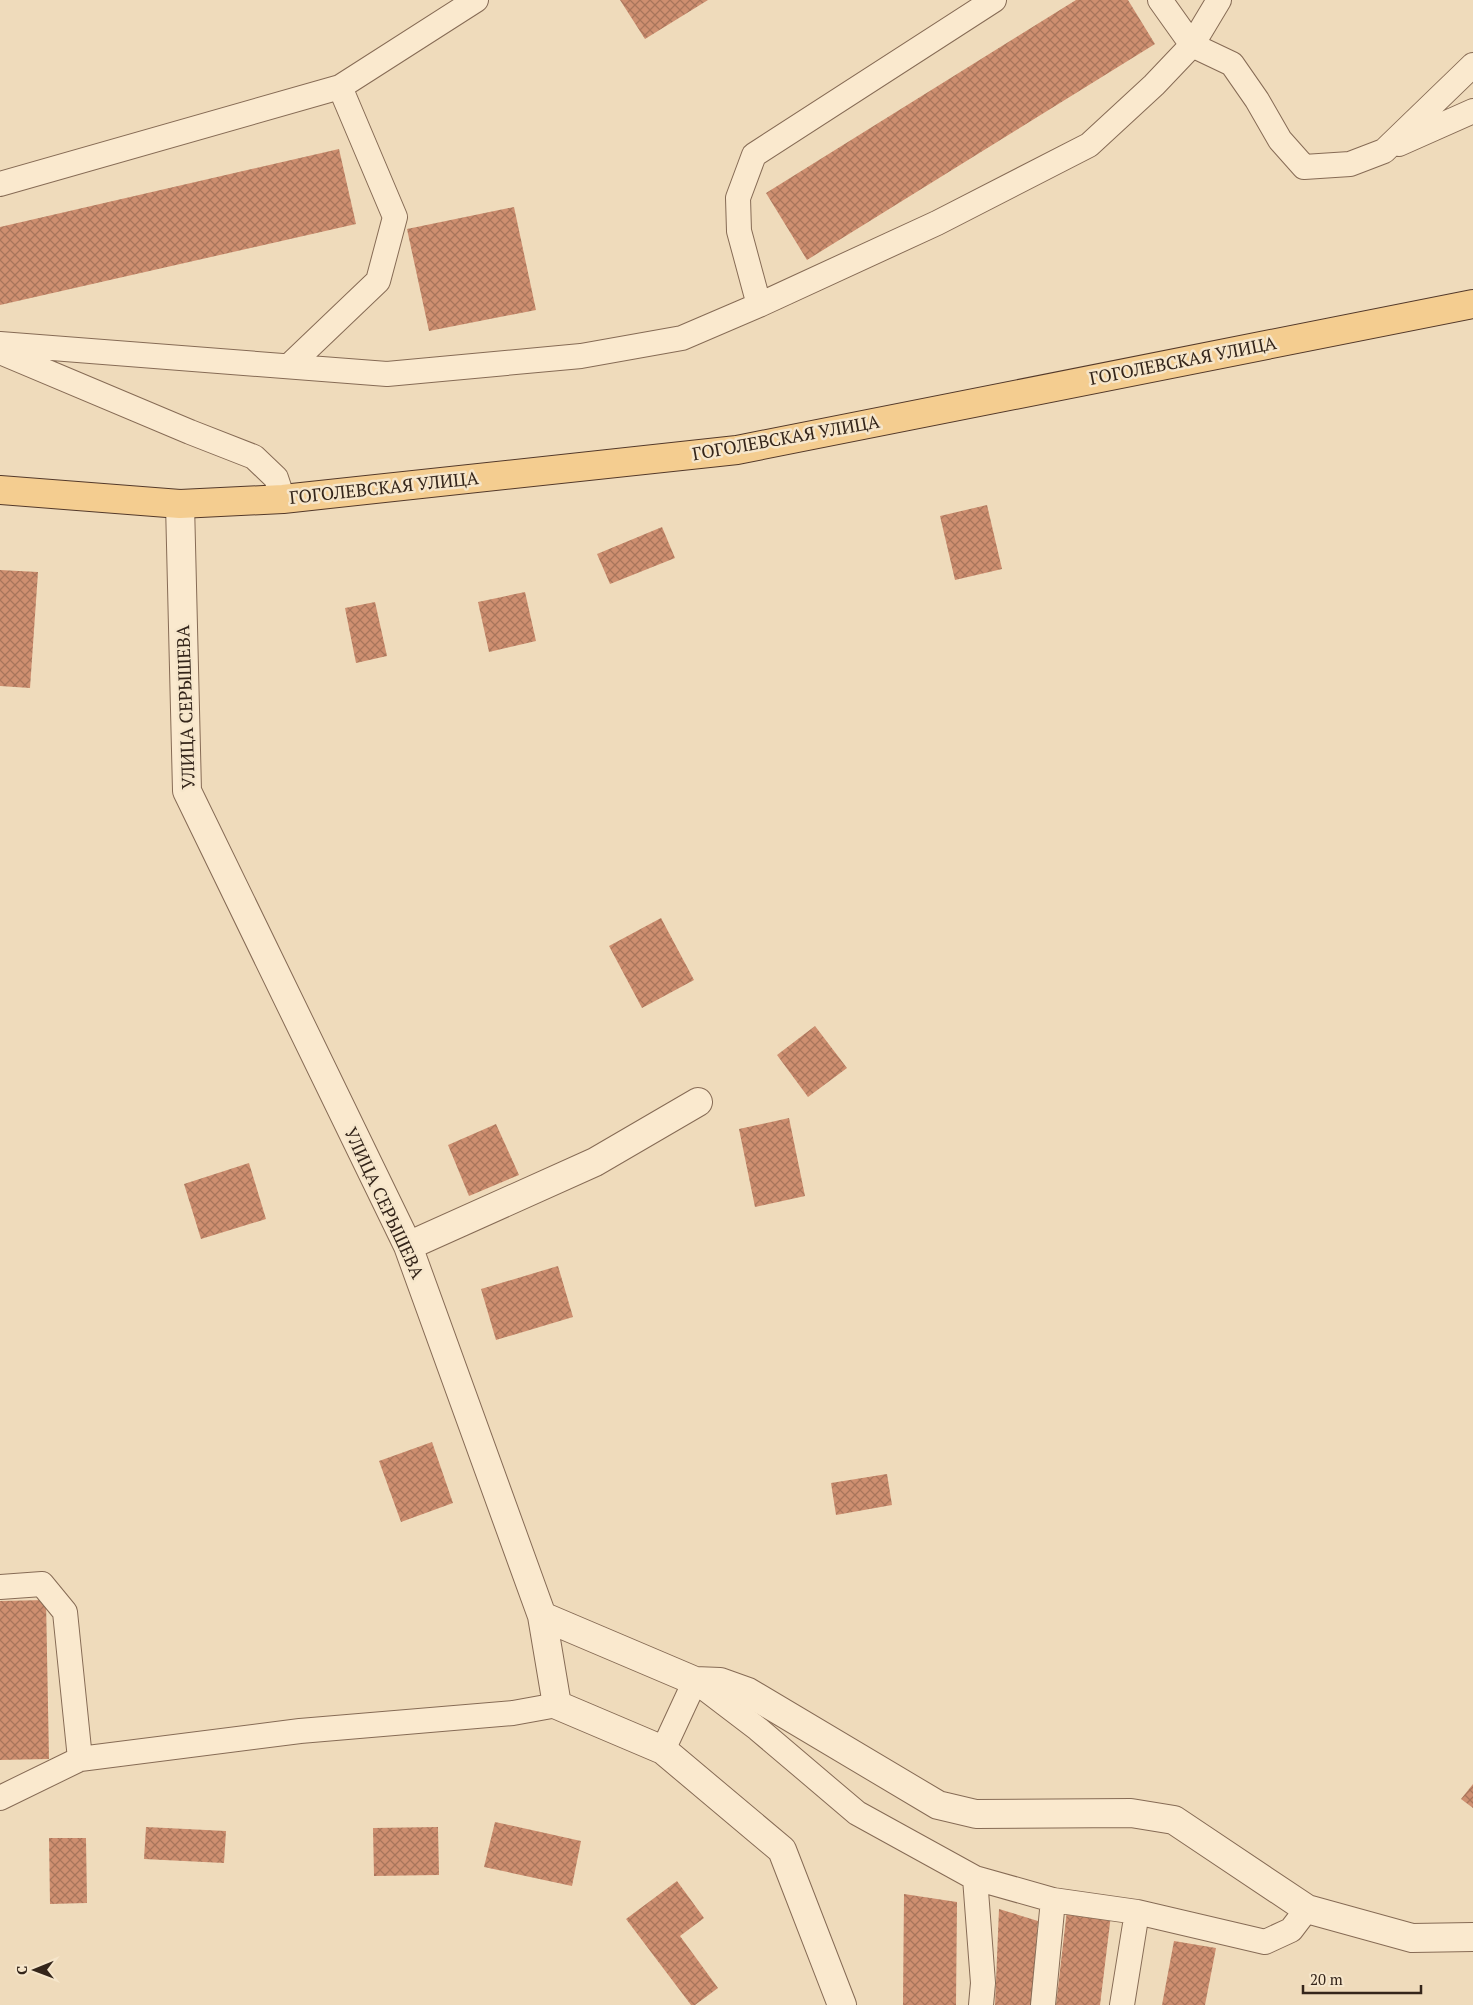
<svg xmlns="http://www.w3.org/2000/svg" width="1473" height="2005" font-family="'PT Serif',serif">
  <defs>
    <pattern id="building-cross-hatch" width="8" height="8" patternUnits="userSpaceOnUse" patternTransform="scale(1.25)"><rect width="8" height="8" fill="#ce8f70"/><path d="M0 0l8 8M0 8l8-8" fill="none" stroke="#a8755b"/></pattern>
  </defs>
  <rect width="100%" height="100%" fill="#efdbbb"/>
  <!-- building -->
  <path fill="url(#building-cross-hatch)" d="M620 0H708L645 39Z
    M1076 0H1128L1155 44 807 260 766 193Z
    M339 149 356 224 0 305V227Z
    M514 207 536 310 429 331 407 229Z
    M987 505 1002 569 955 580 940 516Z
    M662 527 675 558 610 584 597 554Z
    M0 570 38 572 30 688 0 686Z
    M525 592 536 641 489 652 478 602Z
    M375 602 387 656 356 663 345 608Z
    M661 918 694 980 642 1008 609 946Z
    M815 1026 847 1068 808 1097 777 1055Z
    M789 1118 805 1196 755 1207 739 1129Z
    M496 1124 519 1175 469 1196 448 1145Z
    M249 1163 266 1219 201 1239 184 1184Z
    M558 1266 573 1317 496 1340 481 1289Z
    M432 1442 453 1503 401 1522 379 1461Z
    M887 1474 892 1505 836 1515 831 1483Z
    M46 1600 49 1759 0 1760V1601Z
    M1473 1784V1808L1461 1799Z
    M495 1822 581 1841 572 1886 484 1867Z
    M146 1827 226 1831 224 1863 144 1859Z
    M438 1827 439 1875 374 1876 373 1828Z
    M49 1838H86L87 1903 50 1904Z
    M677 1881 704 1918 680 1936 718 1988 695 2005H691L626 1919Z
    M904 1894 957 1902 956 2005H903Z
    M999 1909 1038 1921 1031 2005H995Z
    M1067 1910 1111 1915 1100 2005H1056Z
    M1174 1941 1216 1948 1205 2005H1162Z"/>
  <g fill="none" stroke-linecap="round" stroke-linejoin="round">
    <defs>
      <path id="service" d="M1160 0 1192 45 1232 64 1257 100 1280 140 1304 167 1350 164 1384 151 1473 65
        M1399 144 1473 111
        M0 184 340 87 476 0
        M759 305 739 231 738 198 754 155 994 0
        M0 344 387 374 581 356 682 338 759 305 937 223 1089 145 1154 85 1192 45 1219 0
        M0 352 190 432 254 457 276 478 283 499
        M289 366 378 281 395 217 340 87
        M0 1587 42 1584 65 1612 80 1759
        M663 1750 695 1681 758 1729 857 1813 975 1878 983 1983 981 2005
        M0 1798 80 1759 300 1731 513 1713 557 1705
        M975 1878 1053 1900 1137 1912 1265 1942 1291 1930 1307 1909
        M1043 2005 1053 1900
        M1122 2005 1137 1912"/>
      <path id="minor" d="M180 504 187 791 408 1246 542 1616 557 1705 663 1750 782 1850 842 2005
        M408 1246 595 1162 698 1102
        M542 1616 695 1681 720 1682 748 1692 938 1805 976 1814 1131 1813 1174 1820 1307 1909 1412 1938 1473 1937"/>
      <path id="primary" d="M0 490 180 504 283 499 737 450 1473 304"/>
    </defs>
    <!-- service casing -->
    <use href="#service" stroke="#866b55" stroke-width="26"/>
    <!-- minor casing -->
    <use href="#minor" stroke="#866b55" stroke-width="30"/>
    <!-- primary casing -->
    <use href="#primary" stroke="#53392a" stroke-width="30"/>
    <!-- service -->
    <use href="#service" stroke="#fae9ce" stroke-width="24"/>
    <!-- minor -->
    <use href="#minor" stroke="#fae9ce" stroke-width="28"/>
    <!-- primary -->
    <use href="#primary" stroke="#f4cd90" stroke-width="28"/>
  </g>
  <g text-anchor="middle" stroke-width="5" stroke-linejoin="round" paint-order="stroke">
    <!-- street labels -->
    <g font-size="18" fill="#34251a" stroke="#f6e6cb">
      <text transform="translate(1183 361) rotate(-11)" y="6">ГОГОЛЕВСКАЯ УЛИЦА</text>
      <text transform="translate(786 438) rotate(-10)" y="6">ГОГОЛЕВСКАЯ УЛИЦА</text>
      <text transform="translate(384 488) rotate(-6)" y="6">ГОГОЛЕВСКАЯ УЛИЦА</text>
      <text transform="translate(186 707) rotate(-92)" y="6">УЛИЦА СЕРЫШЕВА</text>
      <text transform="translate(384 1203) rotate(65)" y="6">УЛИЦА СЕРЫШЕВА</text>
    </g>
  </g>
  <!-- north arrow -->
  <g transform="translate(35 1970) rotate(269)" stroke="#f6e6cb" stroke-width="4" paint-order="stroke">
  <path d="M0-4L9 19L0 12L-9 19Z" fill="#34251a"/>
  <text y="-8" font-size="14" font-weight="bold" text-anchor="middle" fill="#34251a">С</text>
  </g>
  <!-- scale -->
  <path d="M1303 1985v8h118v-8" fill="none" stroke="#34251a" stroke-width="2.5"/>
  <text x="1310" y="1985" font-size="15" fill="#34251a" stroke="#f6e6cb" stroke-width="4" paint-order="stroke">20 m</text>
</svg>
